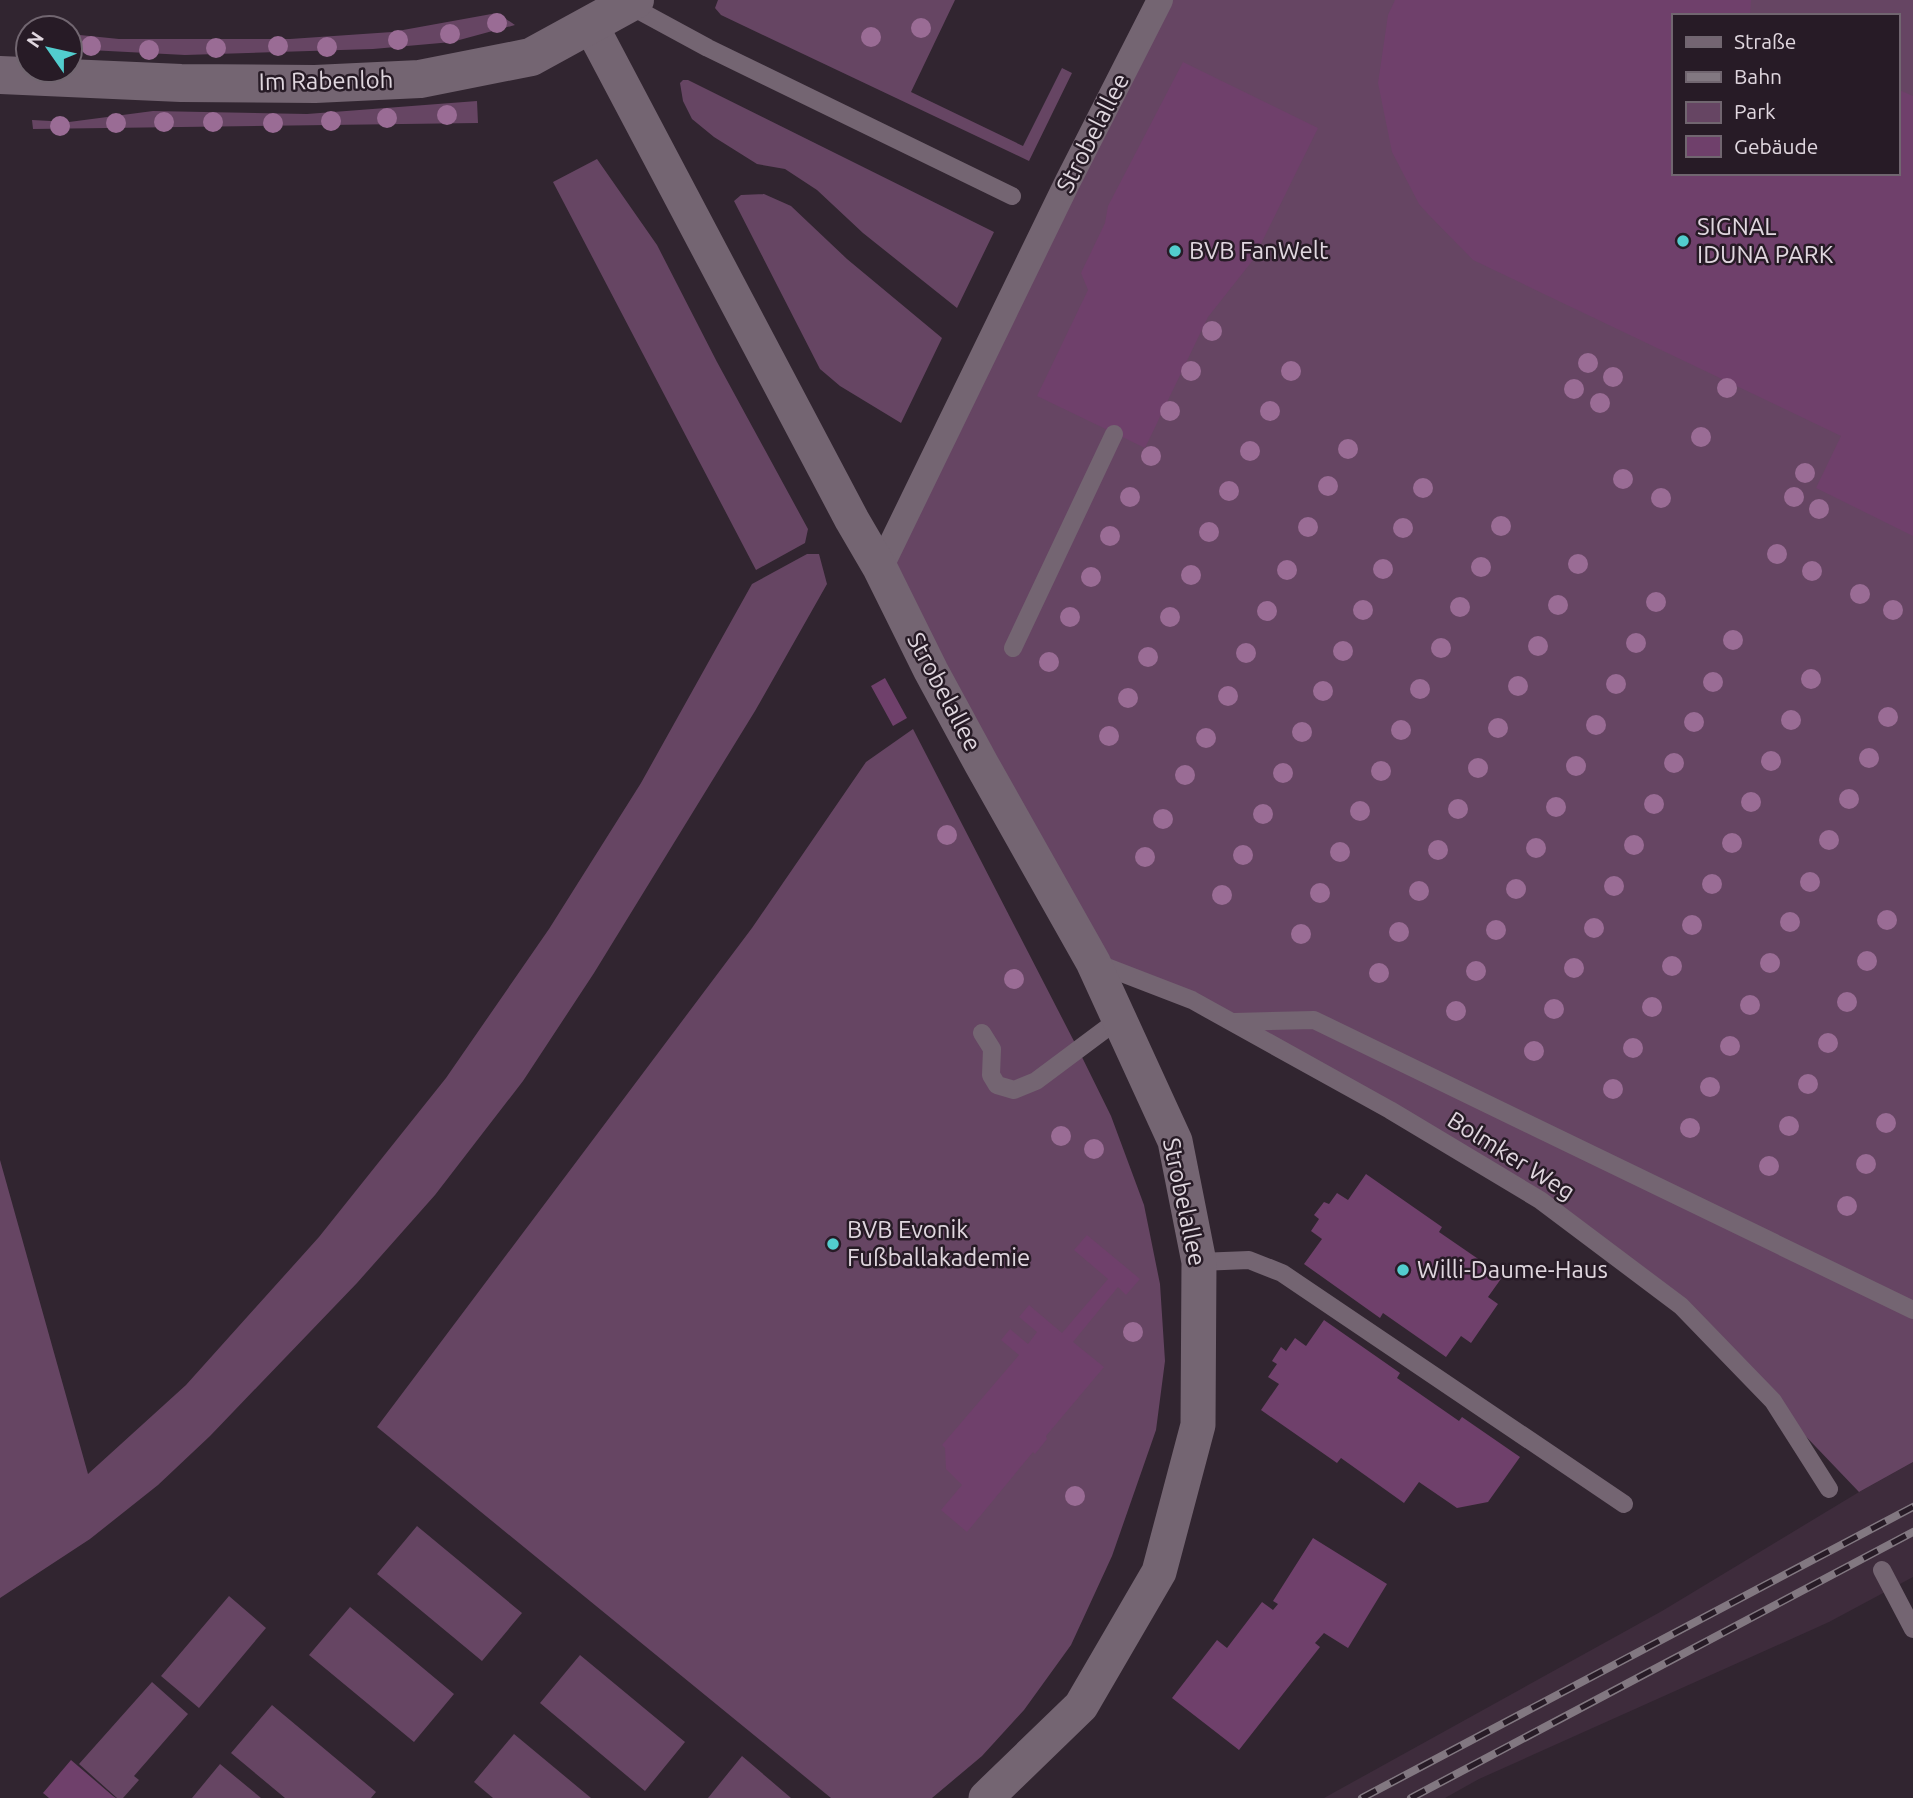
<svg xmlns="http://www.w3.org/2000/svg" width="1913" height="1798" font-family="Ubuntu,sans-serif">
  <rect width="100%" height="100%" fill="#312530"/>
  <!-- built -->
  <path fill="#3e2c3c" d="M1913 1462V1577L1829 1622 1479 1779 1445 1798H1324L1662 1611 1859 1492Z"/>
  <!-- green -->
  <path fill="#664563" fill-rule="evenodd" d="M718 0H955L911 92 1023 146 1062 68 1072 73 1029 161 721 15 715 8Z
    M1159 0H1913V1462L1859 1492 1681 1306 1508 1180 1192 1000 1093 962 888 551ZM1673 16H1897V173H1673Z
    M497 13 515 25 452 42 373 49 185 55 70 49V34L119 39H290L392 32Z
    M683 80H688L994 232 957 308 863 233 817 190 785 169 757 164 714 137 692 119 683 101 680 83Z
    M477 101 478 123 33 129 32 120 69 122 153 111 307 114Z
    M597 159 657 245 717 362 808 529 805 543 756 570 553 182Z
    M764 194 791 206 847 259 942 338 901 423 840 386 820 369 734 201 741 195Z
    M807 554H819L827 584 755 711 594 973 523 1081 435 1195 357 1283 210 1436 158 1485 90 1539 0 1598V1160L88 1474 186 1385 319 1237 446 1078 549 929 641 783 752 584Z
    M913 729 1078 1049 1111 1116 1144 1205 1160 1284 1165 1361 1156 1430 1112 1556 1071 1645 1024 1710 982 1756 932 1798H831L377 1427 752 928 866 762Z
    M417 1526 522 1613 482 1661 377 1574Z
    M229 1596 266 1628 199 1708 161 1676Z
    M350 1607 454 1694 414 1742 309 1655Z
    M580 1655 685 1742 645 1791 540 1703Z
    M152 1682 188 1714 134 1776 139 1780 123 1798H117L79 1764Z
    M272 1705 376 1792 371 1798H285L231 1753Z
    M514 1734 591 1798H493L474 1782Z
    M742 1756 791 1798H708Z
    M220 1764 261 1798H192Z"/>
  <!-- building -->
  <path fill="#6f406b" d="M1395 0H1751L1750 16H1673V173H1897V89L1913 96V536L1816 488 1841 436 1473 260 1427 213 1419 204 1392 152 1378 83 1388 15Z
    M1183 62 1318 128 1253 260 1208 317 1145 448 1037 396 1088 290 1081 273 1105 223 1108 206Z
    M885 678 907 718 893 726 871 686Z
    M1366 1174 1442 1227 1439 1232 1503 1276 1488 1297 1498 1304 1471 1343 1461 1336 1446 1357 1383 1313 1380 1318 1304 1264 1322 1239 1311 1231 1319 1219 1314 1215 1324 1202 1329 1204 1337 1193 1348 1200Z
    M1087 1235 1140 1279 1126 1295 1118 1287 1073 1342 1104 1367 1046 1436 1047 1439 1035 1454 1033 1452 967 1532 941 1510 962 1485 946 1469 945 1448 942 1445 1019 1355 1001 1340 1010 1329 1028 1344 1037 1332 1019 1317 1029 1305 1062 1333 1108 1279 1074 1250Z
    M1324 1320 1400 1373 1397 1378 1459 1421 1462 1417 1520 1457 1488 1502 1457 1508 1419 1482 1404 1503 1341 1458 1337 1463 1261 1410 1279 1384 1268 1377 1277 1364 1272 1361 1281 1347 1286 1351 1295 1338 1306 1346Z
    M1313 1538 1387 1584 1348 1648 1324 1633 1315 1643 1320 1647 1239 1750 1172 1698 1217 1640 1227 1648 1262 1602 1273 1610 1278 1604 1273 1601Z
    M71 1760 113 1796 116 1798H49L43 1793Z"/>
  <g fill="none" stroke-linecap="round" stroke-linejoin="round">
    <!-- service -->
    <path stroke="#746572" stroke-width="18" d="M627 4 708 48 1012 196
      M1013 648 1114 434
      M1096 963 1192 1000 1390 1110 1540 1200 1681 1306 1773 1401 1829 1489
      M1234 1022 1314 1020 1913 1310
      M982 1033 992 1049 991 1075 997 1085 1014 1090 1036 1081 1119 1019
      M1199 1262 1249 1260 1282 1273 1624 1504
      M1882 1570 1913 1629"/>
    <!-- pedestrian -->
    <path stroke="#746572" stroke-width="26" d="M880 568 1068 181 1160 0"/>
    <!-- minor -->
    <path stroke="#746572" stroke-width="35" d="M590 24 852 520 880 568 931 671 982 765 1093 962 1175 1141 1199 1262 1198 1425 1159 1572 1081 1706 986 1798"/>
    <!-- tertiary -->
    <path stroke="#746572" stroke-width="38" d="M0 75 181 83 315 84 420 79 531 57 635 0"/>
    <defs>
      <path id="rail" d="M1362 1798 1913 1507
        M1411 1798 1913 1532"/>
    </defs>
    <!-- rail casing -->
    <use href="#rail" stroke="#827881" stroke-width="8"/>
    <!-- rail -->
    <use href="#rail" stroke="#271b26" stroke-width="5" stroke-dasharray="16" stroke-linecap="butt"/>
  </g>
  <!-- trees -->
  <g fill="#9a6c95">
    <circle cx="497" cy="23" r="10"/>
    <circle cx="921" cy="28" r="10"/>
    <circle cx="450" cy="34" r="10"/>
    <circle cx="871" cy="37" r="10"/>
    <circle cx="398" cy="40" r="10"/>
    <circle cx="91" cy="46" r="10"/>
    <circle cx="278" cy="46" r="10"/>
    <circle cx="327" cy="47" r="10"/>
    <circle cx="216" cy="48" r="10"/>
    <circle cx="149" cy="50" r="10"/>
    <circle cx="447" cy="115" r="10"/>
    <circle cx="387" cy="118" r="10"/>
    <circle cx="331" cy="121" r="10"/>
    <circle cx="164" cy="122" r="10"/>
    <circle cx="213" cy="122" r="10"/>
    <circle cx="116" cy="123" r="10"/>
    <circle cx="273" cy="123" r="10"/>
    <circle cx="60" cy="126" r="10"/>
    <circle cx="1212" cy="331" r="10"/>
    <circle cx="1588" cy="363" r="10"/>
    <circle cx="1191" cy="371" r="10"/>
    <circle cx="1291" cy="371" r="10"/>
    <circle cx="1613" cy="377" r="10"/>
    <circle cx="1727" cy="388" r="10"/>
    <circle cx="1574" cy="389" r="10"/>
    <circle cx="1600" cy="403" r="10"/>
    <circle cx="1170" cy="411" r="10"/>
    <circle cx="1270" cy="411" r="10"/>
    <circle cx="1701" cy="437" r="10"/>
    <circle cx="1348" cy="449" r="10"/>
    <circle cx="1250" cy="451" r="10"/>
    <circle cx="1151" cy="456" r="10"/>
    <circle cx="1805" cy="473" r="10"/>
    <circle cx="1623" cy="479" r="10"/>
    <circle cx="1328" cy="486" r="10"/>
    <circle cx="1423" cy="488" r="10"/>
    <circle cx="1229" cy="491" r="10"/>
    <circle cx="1130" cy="497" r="10"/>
    <circle cx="1794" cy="497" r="10"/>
    <circle cx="1661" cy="498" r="10"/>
    <circle cx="1819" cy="509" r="10"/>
    <circle cx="1501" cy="526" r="10"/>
    <circle cx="1308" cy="527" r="10"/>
    <circle cx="1403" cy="528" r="10"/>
    <circle cx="1209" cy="532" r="10"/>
    <circle cx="1110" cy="536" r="10"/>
    <circle cx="1777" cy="554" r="10"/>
    <circle cx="1578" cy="564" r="10"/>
    <circle cx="1481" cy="567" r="10"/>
    <circle cx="1383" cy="569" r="10"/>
    <circle cx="1287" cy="570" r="10"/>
    <circle cx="1812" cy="571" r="10"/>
    <circle cx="1191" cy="575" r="10"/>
    <circle cx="1091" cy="577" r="10"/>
    <circle cx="1860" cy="594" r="10"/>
    <circle cx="1656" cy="602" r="10"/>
    <circle cx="1558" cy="605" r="10"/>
    <circle cx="1460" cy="607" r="10"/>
    <circle cx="1363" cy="610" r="10"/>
    <circle cx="1893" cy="610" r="10"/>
    <circle cx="1267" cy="611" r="10"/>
    <circle cx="1070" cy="617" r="10"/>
    <circle cx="1170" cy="617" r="10"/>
    <circle cx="1733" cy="640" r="10"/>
    <circle cx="1636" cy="643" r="10"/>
    <circle cx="1538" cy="646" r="10"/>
    <circle cx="1441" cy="648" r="10"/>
    <circle cx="1343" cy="651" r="10"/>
    <circle cx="1246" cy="653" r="10"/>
    <circle cx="1148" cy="657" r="10"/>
    <circle cx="1049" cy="662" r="10"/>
    <circle cx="1811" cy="679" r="10"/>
    <circle cx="1713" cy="682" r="10"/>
    <circle cx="1616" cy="684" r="10"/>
    <circle cx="1518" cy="686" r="10"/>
    <circle cx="1420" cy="689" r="10"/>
    <circle cx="1323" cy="691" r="10"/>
    <circle cx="1228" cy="696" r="10"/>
    <circle cx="1128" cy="698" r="10"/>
    <circle cx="1888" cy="717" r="10"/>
    <circle cx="1791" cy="720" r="10"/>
    <circle cx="1694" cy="722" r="10"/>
    <circle cx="1596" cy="725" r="10"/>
    <circle cx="1498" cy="728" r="10"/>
    <circle cx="1401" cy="730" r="10"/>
    <circle cx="1302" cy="732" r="10"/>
    <circle cx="1109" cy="736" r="10"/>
    <circle cx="1206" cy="738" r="10"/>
    <circle cx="1869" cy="758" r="10"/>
    <circle cx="1771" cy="761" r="10"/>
    <circle cx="1674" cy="763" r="10"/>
    <circle cx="1576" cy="766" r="10"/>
    <circle cx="1478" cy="768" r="10"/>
    <circle cx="1381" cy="771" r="10"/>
    <circle cx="1283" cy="773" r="10"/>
    <circle cx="1185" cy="775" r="10"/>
    <circle cx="1849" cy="799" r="10"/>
    <circle cx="1751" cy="802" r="10"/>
    <circle cx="1654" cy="804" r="10"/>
    <circle cx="1556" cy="807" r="10"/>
    <circle cx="1458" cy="809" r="10"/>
    <circle cx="1360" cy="811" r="10"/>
    <circle cx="1263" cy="814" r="10"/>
    <circle cx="1163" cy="819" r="10"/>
    <circle cx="947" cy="835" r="10"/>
    <circle cx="1829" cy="840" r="10"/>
    <circle cx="1732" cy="843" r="10"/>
    <circle cx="1634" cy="845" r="10"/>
    <circle cx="1536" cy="848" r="10"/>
    <circle cx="1438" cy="850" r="10"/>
    <circle cx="1340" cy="852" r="10"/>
    <circle cx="1243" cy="855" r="10"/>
    <circle cx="1145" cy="857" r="10"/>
    <circle cx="1810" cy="882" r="10"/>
    <circle cx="1712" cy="884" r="10"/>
    <circle cx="1614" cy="886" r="10"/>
    <circle cx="1516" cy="889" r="10"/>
    <circle cx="1419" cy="891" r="10"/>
    <circle cx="1320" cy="893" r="10"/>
    <circle cx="1222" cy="895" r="10"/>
    <circle cx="1887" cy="920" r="10"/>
    <circle cx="1790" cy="922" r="10"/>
    <circle cx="1692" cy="925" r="10"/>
    <circle cx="1594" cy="928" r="10"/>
    <circle cx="1496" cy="930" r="10"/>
    <circle cx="1399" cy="932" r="10"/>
    <circle cx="1301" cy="934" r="10"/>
    <circle cx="1867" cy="961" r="10"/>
    <circle cx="1770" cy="963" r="10"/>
    <circle cx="1672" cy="966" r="10"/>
    <circle cx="1574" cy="968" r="10"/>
    <circle cx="1476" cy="971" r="10"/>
    <circle cx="1379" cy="973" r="10"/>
    <circle cx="1014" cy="979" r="10"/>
    <circle cx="1847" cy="1002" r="10"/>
    <circle cx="1750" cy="1005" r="10"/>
    <circle cx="1652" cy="1007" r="10"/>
    <circle cx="1554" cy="1009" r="10"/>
    <circle cx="1456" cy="1011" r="10"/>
    <circle cx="1828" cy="1043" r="10"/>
    <circle cx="1730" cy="1046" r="10"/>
    <circle cx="1633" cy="1048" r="10"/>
    <circle cx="1534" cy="1051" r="10"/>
    <circle cx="1808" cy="1084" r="10"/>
    <circle cx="1710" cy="1087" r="10"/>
    <circle cx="1613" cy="1089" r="10"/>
    <circle cx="1886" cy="1123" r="10"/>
    <circle cx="1789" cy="1126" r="10"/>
    <circle cx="1690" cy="1128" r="10"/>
    <circle cx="1061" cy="1136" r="10"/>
    <circle cx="1094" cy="1149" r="10"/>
    <circle cx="1866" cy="1164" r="10"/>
    <circle cx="1769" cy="1166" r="10"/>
    <circle cx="1847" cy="1206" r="10"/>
    <circle cx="1133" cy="1332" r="10"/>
    <circle cx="1075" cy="1496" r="10"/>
  </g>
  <!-- markers -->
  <g fill="#52cdce" stroke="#271b26" stroke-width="2.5">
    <circle cx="1683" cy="241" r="7"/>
    <circle cx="1175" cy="251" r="7"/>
    <circle cx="833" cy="1244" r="7"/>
    <circle cx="1403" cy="1270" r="7"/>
  </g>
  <g text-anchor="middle" stroke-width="5" stroke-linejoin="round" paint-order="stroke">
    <!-- street labels -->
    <g font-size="24" fill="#e0d7df" stroke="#271b26">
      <text transform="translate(326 81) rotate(-1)" y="8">Im Rabenloh</text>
      <text transform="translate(1093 133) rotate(-63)" y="8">Strobelallee</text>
      <text transform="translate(944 692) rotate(62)" y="8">Strobelallee</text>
      <text transform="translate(1511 1156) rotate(32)" y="8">Bolmker Weg</text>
      <text transform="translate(1184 1202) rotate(78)" y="8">Strobelallee</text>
    </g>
    <!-- poi labels -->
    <g font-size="24" fill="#e0d7df" stroke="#271b26" text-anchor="start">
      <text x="1697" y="235">SIGNAL<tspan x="1697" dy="28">IDUNA PARK</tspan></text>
      <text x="1189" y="259">BVB FanWelt</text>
      <text x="847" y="1238">BVB Evonik<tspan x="847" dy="28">Fußballakademie</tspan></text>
      <text x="1417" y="1278">Willi-Daume-Haus</text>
    </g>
  </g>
  <!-- legend -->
  <rect x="1672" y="14" width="228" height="161" fill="#271b26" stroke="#716670" stroke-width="2"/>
  <rect x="1686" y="37" width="35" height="10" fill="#746572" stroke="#716670" stroke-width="2"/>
  <text x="1734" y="49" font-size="21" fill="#e0d7df">Straße</text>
  <rect x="1686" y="72" width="35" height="10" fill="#827881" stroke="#716670" stroke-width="2"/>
  <text x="1734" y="84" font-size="21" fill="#e0d7df">Bahn</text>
  <rect x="1686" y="102" width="35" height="21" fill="#664563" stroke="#716670" stroke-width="2"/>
  <text x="1734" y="119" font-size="21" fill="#e0d7df">Park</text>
  <rect x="1686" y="136" width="35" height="21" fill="#6f406b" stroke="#716670" stroke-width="2"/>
  <text x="1734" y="154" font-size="21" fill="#e0d7df">Gebäude</text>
  <!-- north arrow -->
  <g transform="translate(49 49) rotate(304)"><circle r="33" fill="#271b26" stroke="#716670" stroke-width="2"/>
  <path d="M0-5L12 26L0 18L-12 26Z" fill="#52cdce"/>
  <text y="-10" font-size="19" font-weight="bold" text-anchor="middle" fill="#e0d7df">N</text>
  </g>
</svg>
